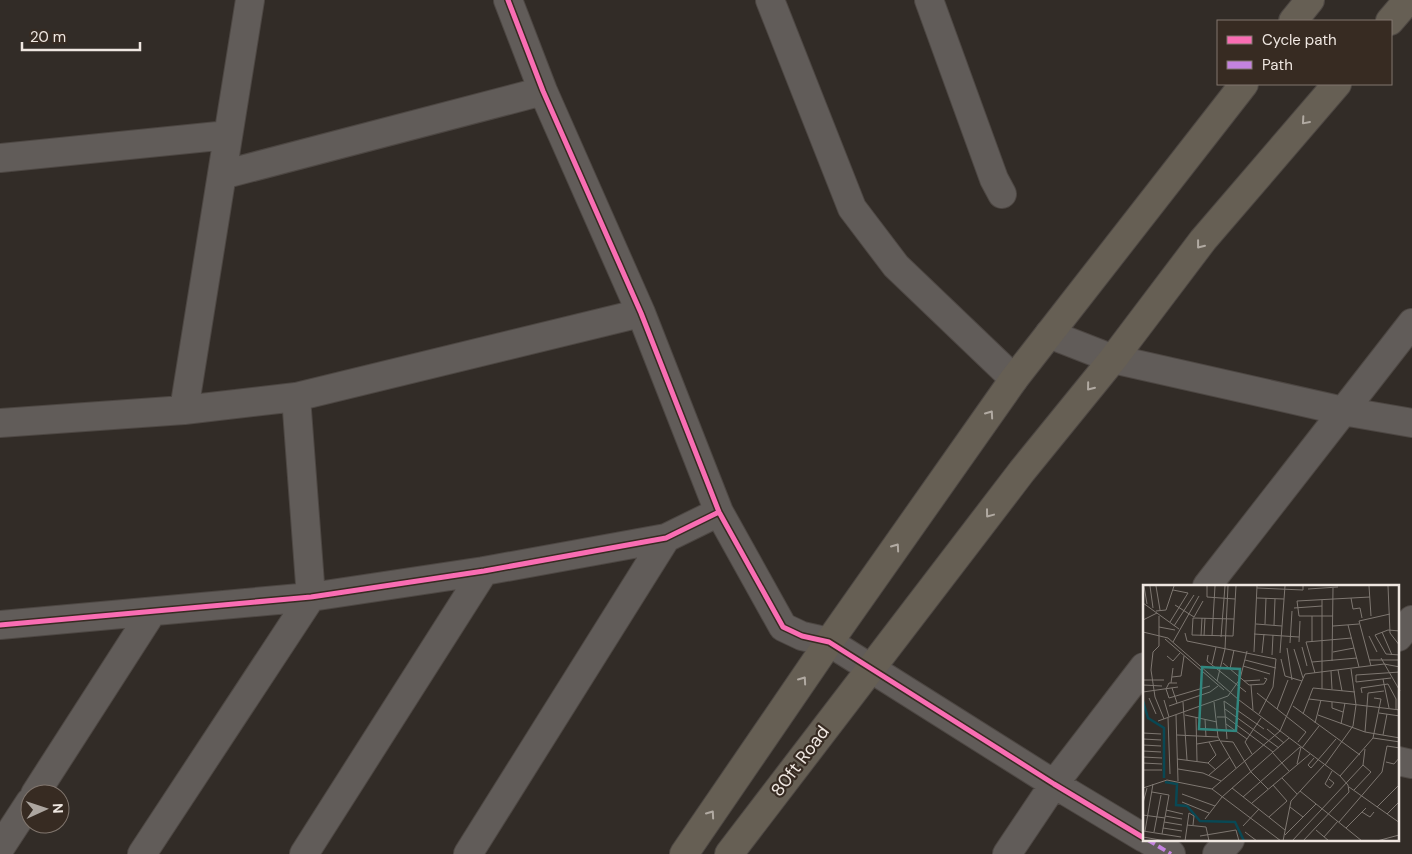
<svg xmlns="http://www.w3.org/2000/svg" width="1412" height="854" font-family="'DM Sans',sans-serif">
  <rect width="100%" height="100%" fill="#322c27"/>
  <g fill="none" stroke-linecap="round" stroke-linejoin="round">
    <defs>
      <path id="minor" d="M508 0 543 91 641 313 719 512 783 627 802 636 829 642 1054 784 1144 838
        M770 0 852 208 896 266 1014 379
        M929 0 994 179 1002 194
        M0 158 228 135
        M222 175 543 91
        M1049 334 1113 359 1343 411 1412 423
        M184 410 250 0
        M0 423 184 410 296 397 641 313
        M1207 586 1412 323
        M0 625 311 597 484 571 666 538 719 512
        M1398 637 1412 620
        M1398 761 1412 764
        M35 794 152 612
        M1148 840 1171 854
        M0 848 30 802
        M142 854 311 597 296 397
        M304 854 484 571
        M468 854 666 538
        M1007 854 1054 784 1144 667
        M1217 854 1230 840"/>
      <path id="major" d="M1293 21 1310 0
        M1390 21 1408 0
        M684 854 829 642 1014 379 1244 84
        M729 854 1022 471 1113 359 1203 240 1337 84"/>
    </defs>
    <!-- minor casing -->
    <use href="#minor" stroke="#4d4743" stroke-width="30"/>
    <!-- major casing -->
    <use href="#major" stroke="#4d4743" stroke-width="30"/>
    <!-- minor -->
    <use href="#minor" stroke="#615c59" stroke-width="28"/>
    <!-- major -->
    <use href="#major" stroke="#665f54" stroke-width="28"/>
    <!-- quiet -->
    <path stroke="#c483df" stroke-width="4" stroke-dasharray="8 4" stroke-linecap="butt" d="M1148 840 1171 854"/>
    <defs>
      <path id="cycleway" d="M508 0 543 91 641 313 719 512 783 627 802 636 829 642 1054 784 1144 838
        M0 625 311 597 484 571 666 538 719 512"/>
    </defs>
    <!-- cycleway casing -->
    <use href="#cycleway" stroke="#372b22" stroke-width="8"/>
    <!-- cycleway -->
    <use href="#cycleway" stroke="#f96db3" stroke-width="5"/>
  </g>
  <!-- one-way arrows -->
  <defs><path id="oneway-chevron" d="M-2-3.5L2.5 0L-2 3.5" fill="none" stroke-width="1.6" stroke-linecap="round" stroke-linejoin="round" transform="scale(1.25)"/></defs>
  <g stroke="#b1aaa2">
    <use href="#oneway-chevron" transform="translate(1305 121) rotate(131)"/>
    <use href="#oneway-chevron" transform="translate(1200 245) rotate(128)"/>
    <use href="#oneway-chevron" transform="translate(1090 387) rotate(129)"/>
    <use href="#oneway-chevron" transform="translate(990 414) rotate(-55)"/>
    <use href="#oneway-chevron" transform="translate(989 514) rotate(127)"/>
    <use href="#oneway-chevron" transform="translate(896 547) rotate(-55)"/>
    <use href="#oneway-chevron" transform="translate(803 680) rotate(-55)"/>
    <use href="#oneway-chevron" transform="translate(711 814) rotate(-55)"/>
  </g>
  <g text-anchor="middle" stroke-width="4.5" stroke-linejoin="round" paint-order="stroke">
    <!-- street labels -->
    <g font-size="18" fill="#efe7e1" stroke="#372b22">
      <text transform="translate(800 761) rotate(-53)" y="6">80ft Road</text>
    </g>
  </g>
  <!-- overview -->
  <g transform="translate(1143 585)">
    <rect width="256" height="256" fill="#322c27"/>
    <path fill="none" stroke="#094854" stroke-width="2.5" d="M0 116 5 133 21 143V193M22 197 34 199 33 220 44 221 57 236 92 237 101 256"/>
    <path fill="none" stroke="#7e7771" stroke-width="1" d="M1 1 4 19M7 1 10 23M13 1 17 25M64 1V12L92 14M226 1 228 31M245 1 247 48 257 61M114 3 160 5V1M165 4 195 2M30 5 45 8M114 13 141 14M208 13 210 24 217 23 219 33M0 18 36 44M32 20 51 32 60 16M151 23 179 21M13 26 23 25 31 1M16 31V61L10 67 8 85 12 112 21 134M169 31V57M190 31H156L154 16 227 12M91 34 50 33 49 50 90 51 93 1M0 35 14 28M27 37 45 8M113 39 139 41M122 39 123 13M131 40 132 14M205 40 216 82M31 41 51 10M190 41 216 39M16 42 32 45M257 46 245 45 232 50 243 69 257 70M0 47 25 53 96 115 197 191 205 200 206 207M239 47 249 70M42 48 44 56 133 74 130 102 116 129M111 49 156 52M58 51 59 33M61 51 62 33M69 51 72 1M226 51 234 67M78 52 82 1M22 54 81 105M30 57 56 11M156 57 157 36M147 58 149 26M159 62 164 81M144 63 149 95M151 64 160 93M111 67 114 1M190 67 211 63M119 68 121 49M137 68 142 1M65 70 64 76 103 107M129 70 130 50M24 71 30 76 37 68M238 73 257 106M138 74 142 91 159 96M102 75 133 83M226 75H257M189 76 190 3M169 77 214 73M80 78 106 100 121 99 124 94 121 93M69 79 73 62M100 81 127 89M228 81 216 36 247 29M87 84 91 65M195 85 199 106M188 86 189 104M172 88 163 57 209 53M29 92 38 91 41 71M240 94 246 123M0 95H21M74 96 82 64 85 1M101 96 117 95M213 97V90L257 87M213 97 248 93M28 98 30 83M34 98H26L23 104 26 113 67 101M0 100 19 101M108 100 110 125M29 103 34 118M179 104V15M0 107 35 102M114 108 163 147 155 157M219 108 218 103 245 99 253 114V124M6 113 13 129M166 114 257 125M21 115 26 132M81 116 121 144M81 116 84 154M40 117 44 175M71 117 75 152M189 117V123L200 127M0 121V156M26 121 67 107 75 101M150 121 217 170M82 124 136 163M134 124 145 95M236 128 257 131M160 129 170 103 212 107M33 130 35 196M42 130 74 137M175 130 222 147 257 153M53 132 54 176M74 132H83L130 167M25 133 27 189M62 134 63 152M15 136 85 111 97 94 104 66M172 138 178 115M83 139 104 154M198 139 202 118M124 144 141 158M222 147 225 108 241 106M0 148 18 149M34 150 75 152 93 183M240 150 244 129M230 153 257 157M0 154 18 155M78 156 90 157 108 187 125 204M54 159 77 155M0 160 18 161M159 163 176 141M0 166 18 167M130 168 146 186M109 169 102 157 118 133M0 172 19 173M171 173 165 180 168 183 193 154M34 174 65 178 73 185M243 177 251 179 257 172M0 178 19 179M65 178 73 170 66 157M154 179 158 162M182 180 210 141 213 120 208 84M35 184 60 188 78 196M0 185H19M66 190 87 172M197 191 230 153 238 114 231 113M139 193 154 209M186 194 191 198 187 203 182 199 189 186M206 202 257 238M0 203 24 195 69 204 138 256M89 203 142 245M69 204 137 146 162 89 241 79 257 82M211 205 228 187 220 180M157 206 219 256M9 207 26 210 19 249M39 209 72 221M100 212 157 162M39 217 66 228M0 218 4 203M109 218 167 169M147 222 160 232M234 222 257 199M23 225 40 229M219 227 227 232 231 227M244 229 257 216M0 230 22 233M22 231 39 234M126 232 144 216 130 200M62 234 79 212 146 153M21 237 39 240M196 237 239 187 244 161 257 163M44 240 63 242 66 256M100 241 116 224M20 243 39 246M203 243 223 223M173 245 186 256M0 246 38 252M2 246 10 199M11 247 18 210M102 247 114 256M142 250 173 219M57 251 93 245 96 256M0 252 23 256M181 252 195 236M42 256 46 228 51 231 50 240M140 256 148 216 181 180M149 256 220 180 222 164M160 256 206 207M234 256 256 250"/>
    <path fill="#31877f" fill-opacity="0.15" stroke="#31877f" stroke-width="2.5" d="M59 82 97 84 93 146 56 144Z"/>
    <rect width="256" height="256" fill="none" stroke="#efe7e1" stroke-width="2.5"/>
  </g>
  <!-- legend -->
  <rect x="1217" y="20" width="175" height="65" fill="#372b22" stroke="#81766e"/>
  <rect x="1227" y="36" width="25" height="8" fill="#f96db3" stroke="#81766e"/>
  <text x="1262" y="45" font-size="15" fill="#efe7e1">Cycle path</text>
  <rect x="1227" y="61" width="25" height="8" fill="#c483df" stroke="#81766e"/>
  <text x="1262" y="70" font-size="15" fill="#efe7e1">Path</text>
  <!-- north arrow -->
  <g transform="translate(45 809) rotate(87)"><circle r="24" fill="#372b22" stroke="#81766e"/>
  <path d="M0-4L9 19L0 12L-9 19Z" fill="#ada6a0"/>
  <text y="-8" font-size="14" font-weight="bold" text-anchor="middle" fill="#efe7e1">N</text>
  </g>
  <!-- scale -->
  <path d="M22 42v8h118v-8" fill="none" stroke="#efe7e1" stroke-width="2.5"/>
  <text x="30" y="42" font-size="15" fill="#efe7e1" stroke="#372b22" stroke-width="4" paint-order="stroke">20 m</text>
</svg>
